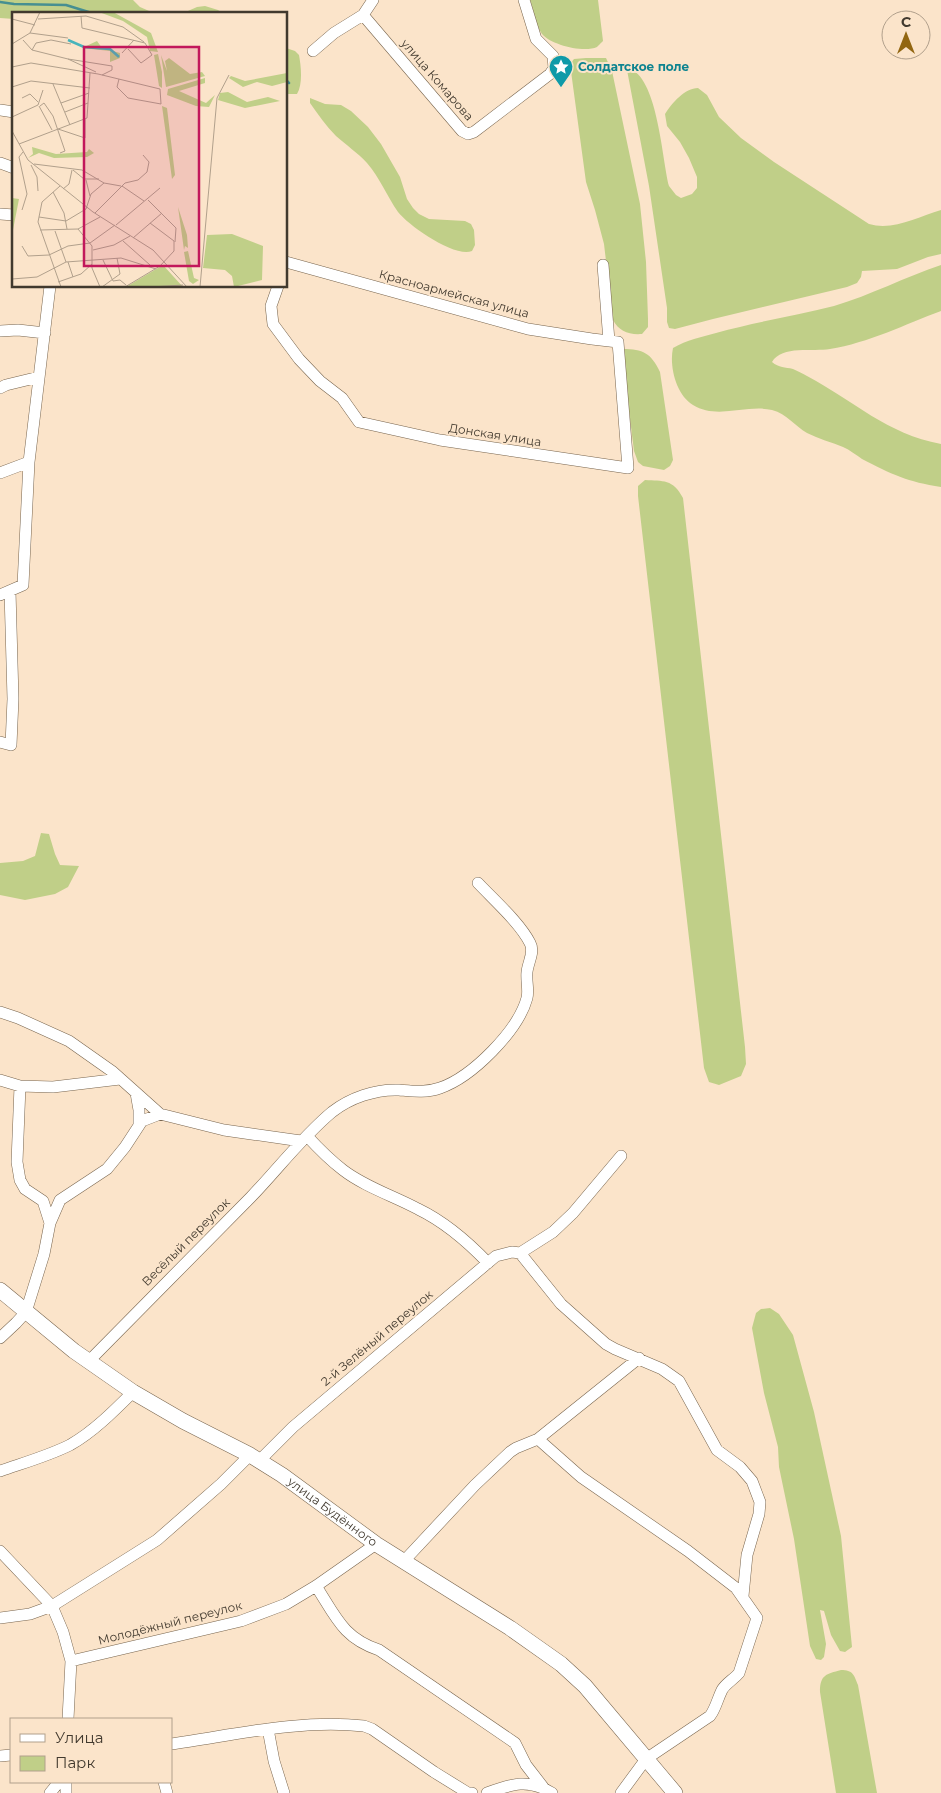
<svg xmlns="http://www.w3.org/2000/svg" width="941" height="1793" font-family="Montserrat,sans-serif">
  <rect width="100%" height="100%" fill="#fbe4ca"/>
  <!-- green -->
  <path fill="#c0cf88" d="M0 0H133L140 7 156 14H14V19L0 18Z
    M530 0H598L603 41C602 42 598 46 597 47 584 53 551 45 542 34 535 25 534 10 530 0Z
    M205 6 218 10 224 14H181L197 7Z
    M286 48 295 51 299 55C301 66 303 84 297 94H286Z
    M586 58H606L612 71 640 204 646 262 648 319V327L642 334C628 335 619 331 613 320L604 244 595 210 586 182 570 64 574 59Z
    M631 69C658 82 662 158 669 186L676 195 681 198 692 194 697 188V177L689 158 680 142 667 126 665 114C672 103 685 88 698 88L707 95 719 117 741 138 774 162 869 224C893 231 918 217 941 210V254L928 257 897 269 862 271 861 277 857 283 847 287 713 319 675 329 669 328 667 322V308L649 186 627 70Z
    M310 98 325 104 341 105 351 111 368 127 381 144 400 177 407 199 413 208 419 214 429 219 465 221 471 224 474 230 475 245 472 251C455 258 409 226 398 212 387 196 380 178 367 163 358 153 346 145 336 136 326 126 318 114 310 103Z
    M941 265V311C906 324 868 343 830 349 813 352 782 345 772 362 779 368 785 367 793 369 798 371 803 374 807 376 854 401 887 434 941 444V487C908 482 891 474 862 459 856 455 850 450 843 447 831 442 819 439 807 433 795 426 787 414 772 410 747 404 717 420 693 405 676 395 669 366 673 348 687 340 701 337 716 333 755 322 795 316 834 306 871 295 905 277 941 265Z
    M623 349C643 349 651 353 660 372L673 460 670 466 664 470 643 466 638 462 634 451 622 355Z
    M645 480C663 481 673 479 683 498L745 1047 746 1064 741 1076 719 1085 709 1082 704 1068 638 496V486Z
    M41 833 49 834 55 854 60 865 79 866 68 887 55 894 25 900 0 895V863L23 861 35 856Z
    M770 1308 779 1314 793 1335 814 1412 841 1536 852 1647 845 1652 840 1651 831 1635 824 1611 820 1610 826 1644 824 1657 821 1660 816 1659 810 1646 794 1539 779 1467 778 1447 764 1393 752 1328 756 1313 761 1309Z
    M841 1670C853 1670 854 1675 858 1685L877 1793H836L820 1692C820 1675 826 1674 841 1670Z"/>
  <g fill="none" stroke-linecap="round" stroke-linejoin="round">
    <!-- stream -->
    <path stroke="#468f91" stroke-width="2.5" d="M0 2 14 4 66 5 95 14
      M286 80 289 83"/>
    <defs>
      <path id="minor" d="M363 15 462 131 468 134 474 132 550 74 554 68 553 56 536 39 524 0
        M313 51 334 33 363 15 373 0
        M0 110 14 112
        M0 163 14 168
        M0 214 14 215
        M603 265 609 341
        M278 286 271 306 273 324 299 359 320 381 342 398 359 422 440 440 628 468 618 342 592 339 528 329 286 262
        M0 331 18 330 45 333
        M0 388 6 385 39 377
        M0 473 29 462
        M0 595 23 585 29 462 50 286
        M0 742 11 745 13 699 10 591
        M0 1012 18 1018 69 1041 113 1072 160 1114 224 1130 301 1141
        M0 1080 20 1086 53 1087 120 1079
        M20 1086 17 1162 20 1180 25 1189 43 1201 50 1223
        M136 1093 139 1110V1125
        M307 1136C318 1148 330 1160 343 1170 365 1187 394 1196 418 1209 445 1222 467 1241 488 1263
        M520 1253 561 1304 606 1344 615 1349 662 1369 679 1381 717 1450 740 1467 752 1481 760 1502 759 1514 747 1555 743 1596
        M0 1338 16 1323 26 1312 44 1254 50 1223 60 1200 107 1169 125 1147 142 1121 160 1114
        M89 1361C143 1306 197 1252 251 1197 278 1169 302 1137 332 1112 350 1098 375 1089 399 1090 412 1091 426 1093 440 1088 472 1077 518 1031 527 998 529 990 526 981 527 972 528 962 535 952 530 943 520 923 494 900 478 883
        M538 1439 581 1477 688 1551 736 1588 757 1618 739 1673C734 1679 725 1684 722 1690 717 1700 716 1708 710 1716L646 1759 621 1793
        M259 1461 293 1427 496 1256 512 1252 520 1253 553 1232 573 1213 621 1156
        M0 1471C23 1463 48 1456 70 1445 93 1432 114 1411 133 1392
        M0 1551 52 1606 63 1632 71 1661 68 1719
        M404 1561 475 1485 510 1452 516 1448 538 1439 639 1358
        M316 1586C336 1617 343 1638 379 1650L515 1743 526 1765 543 1787
        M0 1618 30 1614 52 1606 157 1540 221 1484 250 1455
        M71 1661 241 1621 286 1604 316 1586 376 1544
        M268 1729 274 1761 284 1793
        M171 1744C235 1735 299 1719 364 1726L372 1729 434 1772 468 1793H472
        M0 1756 11 1755
        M164 1782 167 1793
        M50 1793 59 1782
        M66 1793V1782
        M487 1793C512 1784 528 1778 552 1793"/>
      <g id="major">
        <path id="s1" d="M0 1290 74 1351 133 1392 183 1421 250 1455 282 1475 376 1544 510 1628 561 1664 585 1686 675 1793"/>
      </g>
    </defs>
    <!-- minor casing -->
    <use href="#minor" stroke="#78654e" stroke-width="12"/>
    <!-- major casing -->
    <use href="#major" stroke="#78654e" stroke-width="16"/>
    <!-- minor -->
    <use href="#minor" stroke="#fff" stroke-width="11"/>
    <!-- major -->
    <use href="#major" stroke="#fff" stroke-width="15"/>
  </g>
  <!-- icons -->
  <defs>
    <symbol id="sight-pin" viewBox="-11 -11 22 30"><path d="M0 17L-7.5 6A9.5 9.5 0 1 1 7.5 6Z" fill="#0f9aa8" stroke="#fbe4ca"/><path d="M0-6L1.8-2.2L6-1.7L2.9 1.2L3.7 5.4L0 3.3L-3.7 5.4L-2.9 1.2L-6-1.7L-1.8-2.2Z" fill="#fff"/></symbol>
  </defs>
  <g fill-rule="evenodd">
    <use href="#sight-pin" x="547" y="53" width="28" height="38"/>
  </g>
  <g text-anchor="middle" stroke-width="4" stroke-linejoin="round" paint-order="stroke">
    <!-- culture labels -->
    <g font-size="12" font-weight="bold" fill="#0d838f" stroke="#fbe4ca" text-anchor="start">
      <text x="578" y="71">Солдатское поле</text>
    </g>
    <!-- street labels -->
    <g font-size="12" fill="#41392e" stroke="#fbe4ca">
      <text transform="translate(437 80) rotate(49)" y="4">улица Комарова</text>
      <text transform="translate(454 294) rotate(15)" y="4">Красноармейская улица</text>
      <text transform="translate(495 435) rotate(9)" y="4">Донская улица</text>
      <text transform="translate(186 1242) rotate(-45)" y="4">Весёлый переулок</text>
      <text transform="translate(377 1338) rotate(-40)" y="4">2-й Зелёный переулок</text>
      <text dy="4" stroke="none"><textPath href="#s1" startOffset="401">улица Будённого</textPath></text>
      <text transform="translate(170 1623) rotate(-14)" y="4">Молодёжный переулок</text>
    </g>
  </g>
  <!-- overview -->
  <g transform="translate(12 12)">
    <rect width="275" height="275" fill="#fbe4ca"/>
    <path d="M87 0H101L139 21 146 40 138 39 135 25 111 9ZM85 29 90 36 108 41V46L98 50V39L70 36ZM146 42 150 60V76L147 74 142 43ZM149 43 155 59 153 49 157 46 178 62 190 60 193 64 154 75ZM275 61V70L260 74 245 70 231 75 217 66 219 64 233 69ZM193 66V71L167 79 194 91 203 83 197 95 184 94 155 83 156 77ZM216 80 235 90 256 85 268 89 233 96 206 88 208 81ZM150 94 155 96 163 163 160 167ZM20 135 44 142 75 140 77 137 82 141 75 145 42 146 27 141 16 146 21 142ZM0 186 7 187 0 223ZM166 195 175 223 176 236 173 234 172 238ZM195 223 220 222 251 234 250 268 222 275 220 264 213 258 191 256ZM176 239 182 266 187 268 181 272 177 269 172 240ZM151 253 171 275H114Z" fill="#c0cf88"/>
    <path fill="none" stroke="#48b4bb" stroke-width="2.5" d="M56 28 72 35 98 37 107 45"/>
    <path fill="none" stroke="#b1a08c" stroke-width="1" d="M69 4 70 16 133 31 140 43 129 51 116 37M0 7 23 13M26 7 74 4 111 15 132 30M18 21 56 26M11 28 20 38 56 47 84 60M0 32 18 21 28 0M20 38 24 31 39 28 59 32M110 41 122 28M56 47 100 54V58L90 63M0 55 19 51 86 62 148 77 149 92 116 86 105 75 107 67M41 72 58 113M0 75 19 69 78 76M10 86 18 82 26 90M49 91 77 81M27 94 40 118M28 94 32 91 41 104 53 139 48 141M53 100 76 91M0 105 26 93 31 78M46 117 73 126V107M0 119 16 148 81 200 141 238 175 275M7 132 75 106 78 61M22 152 70 158 92 171 109 174M19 153 25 165 26 179M61 158 72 167H87M74 168 78 184M48 174 30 190 26 210 49 275M110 174 132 189M51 177 57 172 60 158M41 180 52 201 55 217M136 188 164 216 163 230M10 198 15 182 7 145 11 140M83 201 113 171 126 168 135 160 137 150 131 143M27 205 54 209 74 197 79 182 92 171M104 213 148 176M66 217 80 234V256L88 275M28 218 66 217 88 205M43 219 54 250M121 226 150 201M111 229 138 253M10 234 16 244 37 243 56 234 78 231 103 213M81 238 102 233 118 224M91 248 101 269 108 268 114 273M56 250 61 265M0 267 25 265 54 250 109 246 144 257M46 270 69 262 80 252M90 275 108 262 105 246M113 275 148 254 162 239V229L138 211M139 275 171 273M188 275 205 86 217 63"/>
    <path fill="#c2185b" fill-opacity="0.15" stroke="#c2185b" stroke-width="2.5" d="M72 35H187V254H72Z"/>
    <rect width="275" height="275" fill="none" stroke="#41392e" stroke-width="2.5"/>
  </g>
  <!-- legend -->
  <rect x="10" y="1718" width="162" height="65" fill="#fbe4ca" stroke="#b1a08c"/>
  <rect x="20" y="1734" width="25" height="8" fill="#ffffff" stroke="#b1a08c"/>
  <text x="55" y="1743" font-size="15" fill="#41392e">Улица</text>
  <rect x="20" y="1756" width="25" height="15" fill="#c0cf88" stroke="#b1a08c"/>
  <text x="55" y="1768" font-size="15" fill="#41392e">Парк</text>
  <!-- north arrow -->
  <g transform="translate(906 35)"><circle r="24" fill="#fbe4ca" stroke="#b1a08c"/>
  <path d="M0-4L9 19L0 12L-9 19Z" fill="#926611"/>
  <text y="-8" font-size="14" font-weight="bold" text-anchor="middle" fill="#41392e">С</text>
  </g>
</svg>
